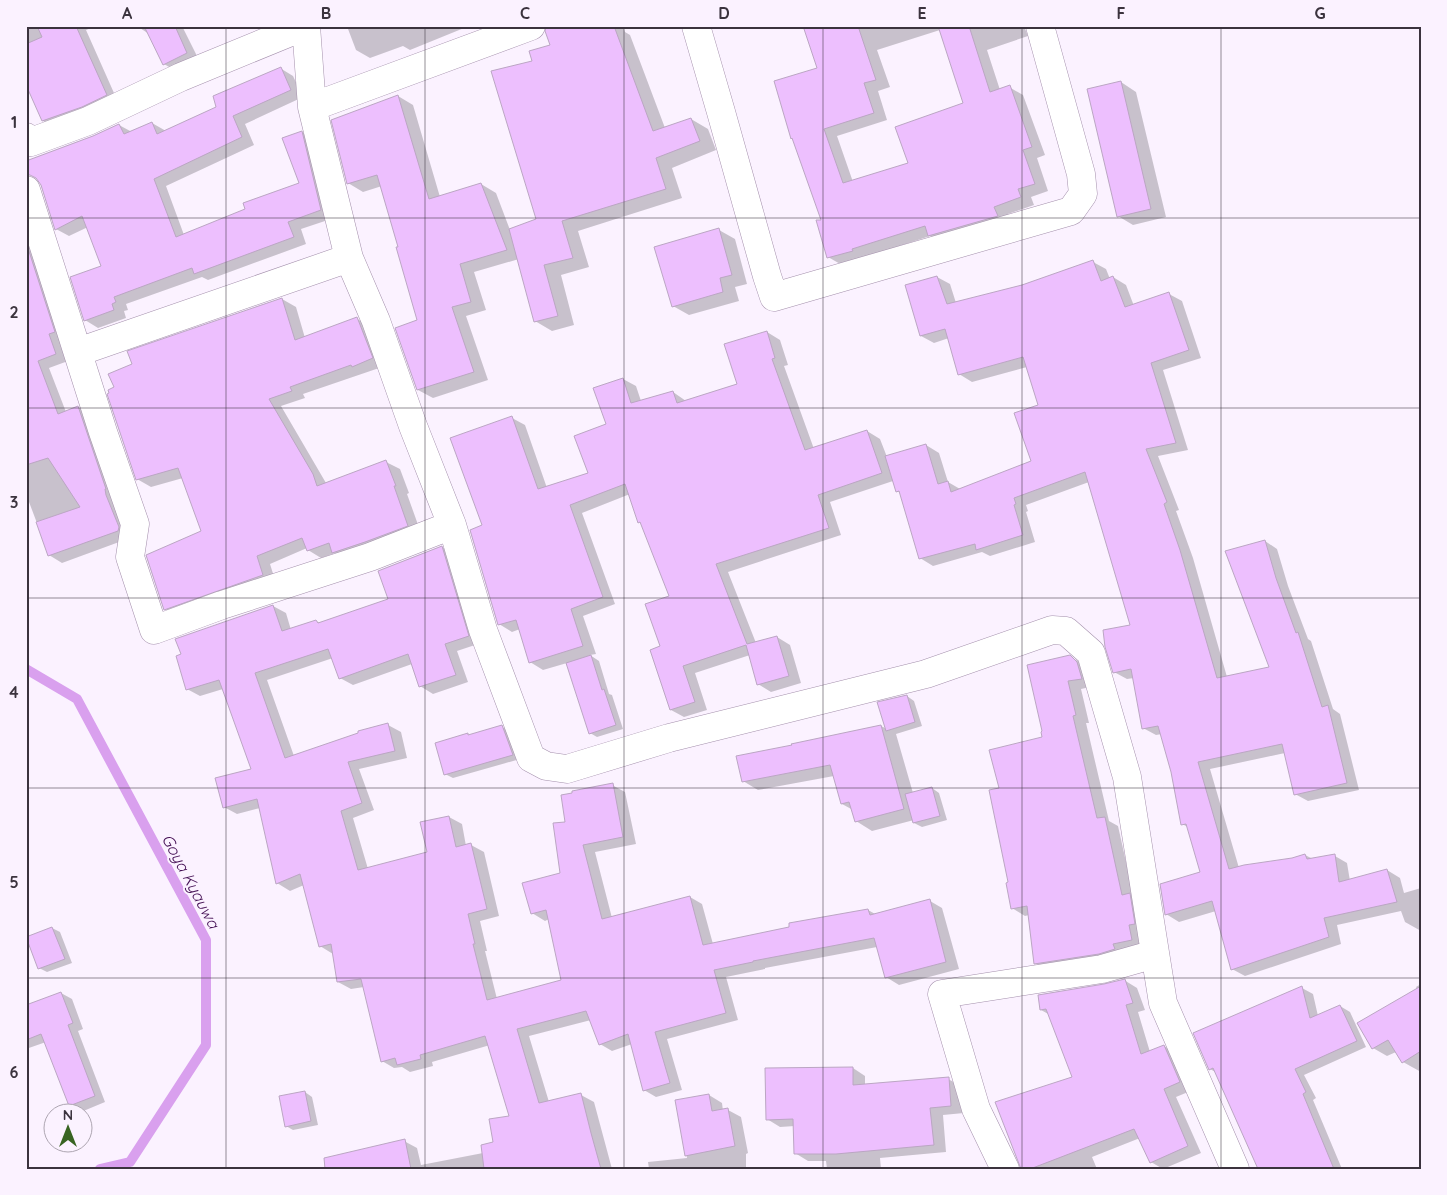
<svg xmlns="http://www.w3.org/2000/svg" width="1447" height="1195" font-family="Quicksand,sans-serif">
  <rect width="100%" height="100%" fill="#fbf2ff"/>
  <!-- shadow -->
  <path fill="#0003" fill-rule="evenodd" d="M26 26H96L86 30 118 102 54 127 43 121 26 83Z
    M139 26H182L199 60 176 71 164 64 149 34 140 28Z
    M345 26H469L410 50 403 46 370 58 356 50 348 29Z
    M563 26H623L625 32 630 35 665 128 691 119 708 129 716 150 672 168 682 198 578 231 589 267 561 275 574 325 552 331 535 321 519 259 474 272 486 310 466 316 488 380 433 398 418 390V321L382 186 363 192 348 183 398 96 413 105 440 197 481 184 496 193 510 230 538 220 533 62 552 46Z
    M804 26H1024L1028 36 987 50 1000 90 1009 87 1023 95 1045 155 1037 158 1048 191 1031 197 1034 205 1008 214 1011 224 943 243 930 236 842 265 828 257 823 221 819 69ZM940 30 964 103 909 164 853 182 837 136 887 120 878 91 890 87 877 50Z
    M280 68 293 76 303 97 245 124 254 145 166 186 184 235 247 210 301 183 302 132 314 139 334 218 301 229 306 244 208 280 202 277 126 304 128 310 124 311 126 318 98 328 85 320 103 266 88 227 69 236 56 229 94 137 119 125 132 132 152 123 166 131 218 108Z
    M1121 82 1136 92 1166 217 1133 225 1118 216Z
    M26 212 68 361 49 368 66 412 78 407 91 414 130 538 62 563 49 555 26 494Z
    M719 230 735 239 747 284 735 287 739 301 689 315 673 306Z
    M1093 262 1106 269 1110 279 1113 277 1126 285 1134 306 1169 294 1182 301 1201 358 1163 370 1188 450 1158 456 1179 510 1176 511 1193 558 1227 677 1270 668 1265 541 1277 549 1288 586 1308 639 1311 641 1333 709 1340 714 1359 790 1308 801 1295 794 1285 753 1210 769 1239 868 1293 859 1305 855 1313 859 1335 856 1347 863 1350 881 1387 870 1400 878 1404 893 1421 888V931L1405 922 1401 911 1337 925 1341 944 1245 976 1232 969 1216 911 1179 922 1166 914 1201 873 1188 827 1182 824 1172 772 1162 734 1156 735 1143 728 1134 678 1127 679 1114 672 1132 626 1089 482 1026 505 1028 511 1026 512 1035 542 990 556 982 552 933 566 920 558 901 493 897 491 893 481 830 502 841 535 728 572 756 643 777 637 790 645 801 683 771 692 758 684 750 655 695 673 707 710 684 717 671 710 662 647 671 596 641 523 639 522 630 494 582 513 615 604 583 616 596 654 590 655 599 661 609 694 612 695 623 729 597 737 590 733 567 663 543 670 530 662 520 629 512 632 499 624 484 526 512 418 525 425 547 488 589 473 623 379 636 386 641 401 673 392 686 401 738 384 767 332 780 340 788 365 784 366 814 449 867 431 880 439 887 457 926 445 939 453 948 482 960 489 1032 462 1039 406 1027 367 972 382 959 374 949 338 934 343 921 336 937 277 950 284 956 303 1022 286Z
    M282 299 296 307 305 338 357 319 371 326 385 366 303 394 305 398 281 406 326 483 386 462 400 469 409 493 407 494 421 533 347 560 335 553 321 558 308 550 307 548 270 564 276 583 179 617 165 609 202 532 183 478 151 487 137 479Z
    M442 547 454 554 481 643 457 651 468 682 433 694 420 686 412 664 353 685 340 678 333 658 267 680 294 756 388 725 401 732 407 758 359 769 374 810 353 818 368 869 429 853 449 817 462 824 466 846 471 845 484 852 499 916 480 921 487 951H485L497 999 562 981 549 919 545 921 532 913 562 873 567 823 612 785 625 792 636 844 595 852 612 918 690 897 702 904 713 944 868 910 877 915 930 901 942 908 959 969 899 985 886 977 877 947 765 968V969L726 977 738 1020 667 1039 682 1090 656 1097 644 1090 632 1044 612 1051 600 1044 591 1020 529 1036 549 1102 581 1095 594 1102 612 1169H376L404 1141 417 1148 421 1165 483 1153 495 1143 511 1117 490 1045 432 1062 433 1066 410 1072 402 1067 394 1068 382 1061 364 987 351 989 338 982 333 954 320 946 304 885 290 891 277 883 260 808 237 814 224 807 252 770 223 689 200 696 187 689 273 606 286 613 291 630 316 621 320 623 390 600Z
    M1069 656 1083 664 1095 686 1081 689 1089 723H1086L1109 821 1118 826 1145 947 1049 971 1035 963 1029 915 1025 916 1012 908 1000 789 1044 738Z
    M907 696 914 701 922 726 896 734 913 793 932 788 939 793 947 820 922 827 914 823V820L872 831 856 821 853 810 842 804 834 776 758 790 743 781 793 746 881 726 887 729Z
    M502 727 510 731 520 759 453 778 445 774 468 735 470 736Z
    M52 928 60 932 72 963 47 972 39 968Z
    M1124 980 1137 988 1145 1010 1138 1012 1150 1052 1164 1046 1177 1054 1193 1090 1176 1097 1201 1153 1163 1169 1151 1162 1140 1138 1092 1157 1097 1169H1022L1074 1078 1050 1015 1041 1010 1105 986Z
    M1421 984V1072L1403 1062 1396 1052 1387 1056 1373 1048 1417 989 1416 987Z
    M1302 988 1313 994 1318 1016 1340 1006 1350 1012 1366 1047 1304 1075 1316 1098 1313 1100 1342 1169H1281L1217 1073 1210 1069Z
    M61 993 72 999 83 1029 78 1031 105 1102 81 1112 70 1105 46 1042 26 1049V1006Z
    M853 1068 865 1076V1085L948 1079 961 1086 964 1113 943 1115 946 1152 880 1158 881 1169H827L826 1161H808L795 1153V1126L780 1127 767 1119Z
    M305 1092 312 1097 318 1125 293 1130 286 1126Z
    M709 1095 722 1103 723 1111 728 1110 741 1117 748 1153 746 1154V1169H649L648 1162 687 1158 677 1101Z"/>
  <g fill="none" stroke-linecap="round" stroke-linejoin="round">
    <!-- stream -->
    <path stroke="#d9a0ee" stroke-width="10" d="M26 669 77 699 206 940V1045L130 1162 100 1169"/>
  </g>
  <!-- building -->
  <path fill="#edbffe" stroke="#bba6c3" d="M37 26H76L107 95 82 107 42 121 26 85V44L42 37Z
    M144 26H175L187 53 163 65Z
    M546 26H614L653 131 691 118 700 141 656 158 666 189 562 221 573 258 544 265 558 316 534 322 509 229 536 219 491 71 532 61 529 51 550 45 545 31Z
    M803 26H858L876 80 864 83 874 113 824 129 843 183 908 163 895 127 963 103 938 26H969L990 92 1010 85 1032 147 1023 150 1035 184 1018 189 1021 197 994 207 998 216 928 236 925 226 852 249 853 251 827 258 816 220H821L792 138 791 139 774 81 817 68Z
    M281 67 291 90 233 116 242 137 154 179 176 237 245 209 243 203 299 183 282 138 302 131 321 210 288 222 294 237 194 274 192 268 114 297 116 302 112 304 114 310 84 321 70 277 101 266 82 216 55 230 41 185 36 178 30 175H26V161L93 136 119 124 124 134 152 122 157 134 216 107 213 96Z
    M1121 81 1151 209 1117 217 1087 89Z
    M398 95 429 199 481 183 507 250 460 264 471 302 452 307 474 372 417 390 395 328 417 320 396 247H398L377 175 347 184 331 120Z
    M719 228 732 275 720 278 723 292 672 307 654 247Z
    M26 242 55 332 49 334 56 354 38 361 58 414 78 406 106 489H105L106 495 119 527 118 531 48 556 36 522 80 507 48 458 26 465Z
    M1093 260 1101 281 1113 276 1125 307 1169 292 1189 350 1151 363 1176 443 1146 449 1167 502 1164 504 1180 550 1217 678 1269 667 1225 551 1265 540 1276 578 1296 633 1298 632 1322 707 1328 705 1347 783 1294 795 1282 744 1198 762 1229 869 1244 865 1292 858 1305 854 1307 859 1335 854 1339 882 1387 869 1397 902 1324 918 1329 937 1231 970 1212 901 1165 915 1160 884 1200 872 1186 824 1181 825 1171 772 1158 726 1142 729 1131 669 1113 673 1105 647 1103 630 1130 625 1085 472 1014 498 1016 504 1014 505 1023 535 976 550 975 544 919 559 899 491 896 492 885 456 926 444 938 484 948 481 951 492 1031 461 1014 413 1038 405 1023 357 958 375 945 329 920 336 905 285 937 276 947 304 1022 285Z
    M282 298 295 340 357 317 373 358 352 367 351 365 290 387 292 391 269 399 313 474 317 486 386 460 396 486H394L408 526 365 542 332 553 329 543 307 551 302 538 257 556 263 575 164 610 146 555 201 531 178 468 136 480 107 394 109 393 108 390 114 387 108 374 132 364 127 351Z
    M767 331 775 358 772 359 805 450 867 430 882 473 818 495 829 528 716 564 747 644 777 636 789 676 757 685 746 645 683 666 695 702 670 710 650 650 660 646 645 604 669 596 640 522 638 523 625 484 570 505 603 597 571 609 583 646 529 663 516 620 498 625 470 530 482 525 450 438 512 416 538 489 588 473 574 436 606 424 593 388 623 378 631 403 673 391 677 403 737 384 724 344Z
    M442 546 469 636 445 644 456 675 419 687 408 654 339 679 328 649 255 673 285 758 358 733V731L388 723 395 751 348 762 362 803 341 811 358 870 427 852 420 822 449 816 456 847 471 843 487 909 468 914 475 944H473L487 1000 561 980 546 910 531 914 522 883 560 873 553 823 565 822 561 795 572 793V791L613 783 623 837 583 845 602 919 690 896 703 945 789 927V923L868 909 870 915 930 899 946 962 885 978 874 938 753 961V962L714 970 726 1013 655 1032 670 1083 643 1091 628 1034 599 1045 586 1011 517 1029 539 1103 581 1093 591 1133 601 1169H484L481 1145 493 1142 489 1119 509 1116 485 1036 420 1055 421 1059 397 1065 395 1058 381 1062 361 979 337 982 331 944 319 947 300 874 276 884 257 799 223 808 215 778 251 769 219 680 186 690 176 656 181 654 175 639 273 605 282 631 316 620 318 623 388 599 378 571Z
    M591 655 602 690 604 689 616 725 589 734 566 663Z
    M1070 655 1077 662 1082 679 1068 681 1076 715 1073 716 1097 818 1105 817 1122 895 1130 893 1135 924 1129 925 1132 940 1113 944 1115 949 1099 954 1034 964 1027 906 1011 909 1006 883 1008 882 989 790 999 788 989 750 1042 737 1041 732 1042 731 1027 665Z
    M907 695 915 722 886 731 877 702Z
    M502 725 513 755 444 775 435 743 468 733V735Z
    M881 725 904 809 855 822 849 802 841 804 830 765 742 782 736 756 792 745 791 744Z
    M932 787 940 816 913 823 905 794Z
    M52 927 65 959 38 969 26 937Z
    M1125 979 1133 1003 1126 1005 1141 1054 1164 1045 1180 1082 1164 1089 1188 1146 1150 1163 1134 1129 1030 1169H1021L995 1102 1072 1077 1046 1009 1040 1010 1038 995 1104 984Z
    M1302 986 1310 1018 1340 1005 1357 1041 1295 1069 1306 1092 1303 1094 1334 1169H1258L1213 1068 1209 1070 1193 1033Z
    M1421 986V1051L1402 1063 1388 1040 1372 1049 1357 1023Z
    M61 992 73 1023 68 1025 95 1096 69 1106 41 1034 26 1040V1005Z
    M853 1067V1085L949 1077 951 1106 930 1108 934 1145 836 1154H794L793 1119 766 1120 765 1068Z
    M305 1091 311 1121 285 1127 279 1096Z
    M709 1094 712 1111 728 1108 735 1146 685 1156 675 1100Z
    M405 1139 411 1169H325L324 1158Z"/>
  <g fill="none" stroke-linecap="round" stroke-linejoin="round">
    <defs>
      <path id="minor" d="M306 26 312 107 349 258 376 321 413 426 452 525 483 630 531 758 546 766 567 769 669 738 926 674 1052 630 1066 631 1091 653 1127 777 1163 1003 1235 1169
        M696 26 721 112 767 276 774 297 1071 211 1083 194 1081 174 1040 26
        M312 107 531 26
        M26 137 31 142 88 121 181 77 305 26
        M26 190 103 432 135 524 130 557 154 630 222 605 370 557 452 525
        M78 352 349 258
        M1005 1169 976 1109 942 994 1102 969 1155 954"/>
    </defs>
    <!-- minor casing -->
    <use href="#minor" stroke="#a490ac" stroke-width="29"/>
    <!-- minor -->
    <use href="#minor" stroke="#fff" stroke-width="28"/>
  </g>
  <!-- grid -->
  <path fill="none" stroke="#3b333e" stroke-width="1" stroke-opacity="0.55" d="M226 26V1169M425 26V1169M624 26V1169M823 26V1169M1022 26V1169M1221 26V1169M26 218H1421M26 408H1421M26 598H1421M26 788H1421M26 978H1421"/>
  <g text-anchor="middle" stroke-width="4" stroke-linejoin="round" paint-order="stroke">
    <!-- water labels -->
    <g font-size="16" font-style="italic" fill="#430e53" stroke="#fbf2ff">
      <text transform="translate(191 881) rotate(62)" y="6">Goya Kyauwa</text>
    </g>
  </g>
  <!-- border -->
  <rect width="1447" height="1195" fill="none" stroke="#fbf2ff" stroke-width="55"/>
  <!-- north arrow -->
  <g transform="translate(68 1128)"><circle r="24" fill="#fbf2ff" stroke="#aea6b2"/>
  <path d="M0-4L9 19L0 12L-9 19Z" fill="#386422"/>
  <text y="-8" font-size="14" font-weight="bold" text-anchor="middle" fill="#3b333e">N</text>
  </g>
  <rect x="28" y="28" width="1392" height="1140" fill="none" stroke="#3b333e" stroke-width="2"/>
  <g font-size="16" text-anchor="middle" font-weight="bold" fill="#3b333e">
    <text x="127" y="19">A</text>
    <text x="326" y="19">B</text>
    <text x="525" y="19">C</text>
    <text x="724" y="19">D</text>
    <text x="922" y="19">E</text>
    <text x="1121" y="19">F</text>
    <text x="1320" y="19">G</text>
    <text x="14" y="128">1</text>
    <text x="14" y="318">2</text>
    <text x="14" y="508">3</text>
    <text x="14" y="698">4</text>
    <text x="14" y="888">5</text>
    <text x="14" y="1078">6</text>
  </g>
</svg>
